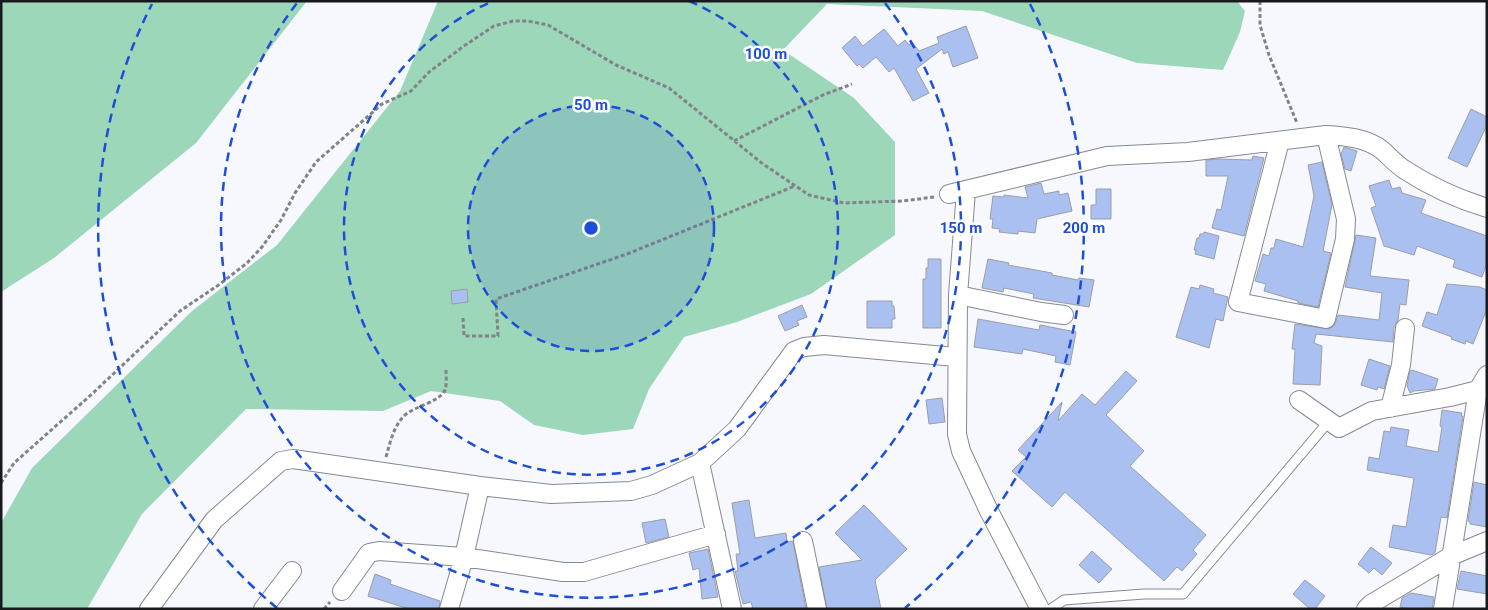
<svg xmlns="http://www.w3.org/2000/svg" width="1488" height="610" font-family="Roboto,sans-serif">
  <rect width="100%" height="100%" fill="#f6f8fe"/>
  <!-- forest -->
  <path fill="#9cd7b9" d="M1 1H307L196 143 54 258 1 292Z
    M438 1H1237L1245 11 1240 32 1223 70 1137 63 982 11 827 4 783 50 854 98 895 142V235L811 294 737 322 684 337 649 389 633 429 583 435 534 425 500 401 431 391 383 411 246 409 142 514 87 609H1V523L32 468 192 311 277 245 400 91Z"/>
  <!-- building -->
  <path fill="#aac0f1" stroke="#9a9ea7" d="M966 26 978 58 953 67 948 52 944 54 942 49 916 69 929 93 913 101 894 68 889 72 876 57 863 68 859 64 857 66 842 48 855 36 863 46 884 29 898 46 905 40 909 45 912 42 919 51 939 43 937 37Z
    M1471 109 1487 117V125L1467 167 1448 158Z
    M1344 147 1357 151 1351 171 1345 169 1341 154Z
    M1253 156 1264 158 1244 236 1212 228 1217 209 1221 210 1228 176H1206V160L1219 159 1252 160Z
    M1322 162 1332 205 1323 251 1331 253 1318 307 1298 303V301L1264 291 1266 284 1255 281 1263 254 1269 256 1271 248H1274L1276 239 1303 247 1314 196 1308 165Z
    M1389 180 1392 189 1400 187 1402 193 1426 200 1421 213 1487 236V263L1482 277 1453 267 1455 260 1417 246 1414 255 1384 246 1371 208 1376 206 1369 186Z
    M1041 183 1044 194 1059 191V195L1068 193 1072 211 1037 219 1035 233 1018 231V234L999 232 1000 229 992 228 993 219H990L993 196 1004 197V195L1028 198 1025 187Z
    M1096 189H1111V219H1091V205H1096Z
    M1204 232 1219 236 1214 259 1195 254 1196 250H1194L1197 238H1199L1200 234H1203Z
    M1356 235 1376 238 1370 276 1409 280 1406 305 1400 304 1398 320 1394 327 1393 342 1316 334 1314 343 1322 346 1320 385 1293 384 1295 349H1292L1295 324 1329 329 1334 326 1338 315 1379 320 1382 293 1345 287Z
    M928 259H941V328H923V279H926V268H928Z
    M988 259 1009 263 1008 265 1052 273V275L1078 280 1079 278 1094 280 1089 307 1033 298 1034 294 1004 288 1003 292 982 288Z
    M1447 284 1480 287 1487 290V309L1473 344 1466 341 1465 344 1451 339 1452 337 1422 326 1427 312 1437 315Z
    M1200 285 1214 289 1213 293 1228 297 1223 321 1216 319 1209 348 1176 337 1191 287 1199 289Z
    M467 289 468 302 452 304 451 291Z
    M867 301H892V306H894L895 319H892V328H867Z
    M802 305 807 317 797 321 799 325 785 331 778 316Z
    M978 319 1039 330 1040 325 1076 332 1070 365 1055 362 1056 356 1023 349 1022 354 974 347Z
    M1369 359 1390 366 1384 389 1378 387 1377 390 1361 385Z
    M1412 370 1438 379 1435 389 1414 391 1410 393 1407 386 1410 371Z
    M1126 371 1137 381 1106 415 1144 451 1130 466 1206 535 1193 550 1197 554 1182 571 1177 567 1164 581 1065 492 1052 507 1012 471 1026 457 1018 450 1062 402 1058 421 1082 394 1095 405Z
    M942 398 945 422 929 424 926 400Z
    M1442 410 1462 413 1461 416H1463L1447 518 1441 517 1435 553 1431 555 1389 547 1393 525 1406 527 1414 478 1367 470 1369 457 1379 459 1384 431 1390 432 1391 427 1409 430 1406 446 1438 452 1442 427 1440 426Z
    M1474 482 1487 485V527L1470 524V522L1468 521Z
    M749 500 755 538 786 533 787 542 793 541 806 609H753L751 602 743 604 735 571H738L736 554H740L732 503Z
    M864 505 907 549 875 580 881 609H827L819 567 862 560 835 533Z
    M665 519 669 537 646 543 642 523Z
    M1371 547 1392 563 1382 575 1374 568 1369 573 1358 564Z
    M708 549 718 597 702 599 699 568 693 570 689 553Z
    M1092 551 1112 569 1099 583 1079 565Z
    M1461 571 1487 576V594L1457 589Z
    M375 574 391 580 390 584 440 601 439 609H409L368 596Z
    M1305 580 1325 596 1315 609H1310L1293 594Z
    M1411 593 1434 597 1432 609H1409L1400 607 1402 598Z"/>
  <g fill="none" stroke-linecap="round" stroke-linejoin="round">
    <defs>
      <path id="lane" d="M1051 609 1064 600 1144 594H1183L1329 421"/>
      <path id="street" d="M1280 141 1238 302 1326 319 1345 239 1346 219 1326 135
        M966 191 958 295 957 434 961 451 989 511 1040 609
        M949 194 1107 156 1188 152 1326 135C1345 136 1367 138 1382 150 1390 157 1397 165 1405 170 1431 187 1458 199 1487 208
        M958 295 1041 312 1064 315
        M1299 400 1339 428 1372 411 1450 397 1478 390
        M1390 408 1401 365 1405 328
        M700 463 732 609
        M803 541 817 609
        M342 591 369 553 379 551 464 557 563 572H584L716 534
        M149 609 214 520 281 461 293 459 480 486 551 494 631 491 652 485 700 463 737 429 794 351 804 347 824 345 956 357
        M263 609 292 571
        M449 609 464 557 480 486
        M1366 609 1371 604 1451 556 1487 541
        M1443 609 1478 390 1487 375"/>
    </defs>
    <!-- lane casing -->
    <use href="#lane" stroke="#858992" stroke-width="11"/>
    <!-- street casing -->
    <use href="#street" stroke="#858992" stroke-width="20"/>
    <!-- path -->
    <path stroke="#818388" stroke-width="3" stroke-dasharray="4 2.5" stroke-linecap="butt" d="M1260 1V25L1269 55 1297 123
      M734 141 823 95 852 84
      M463 318 464 336H498L496 299 627 254 795 186
      M386 457C390 443 393 428 403 417 413 406 439 403 445 390 447 384 446 376 446 370
      M1 483 14 463 92 394 180 311 220 284 247 263 262 247 281 220 295 193 316 162 382 104 411 91 429 72 464 46 494 26 513 21H528L548 25 616 65 669 88 763 164 809 195 844 203 903 201 934 197
      M324 609 330 602"/>
    <!-- lane -->
    <use href="#lane" stroke="#fff" stroke-width="9"/>
    <!-- street -->
    <use href="#street" stroke="#fff" stroke-width="18"/>
  </g>
  <!-- distance rings -->
  <circle cx="591" cy="228" r="123" fill="#1d4ed8" fill-opacity=".12"/>
  <g fill="none" stroke="#1d4ed8" stroke-width="2.5" stroke-dasharray="9 6">
    <circle cx="591" cy="228" r="123"/>
    <path d="M689 1A247 247 0 1 1 493 1"/>
    <path d="M885 3A370 370 0 1 1 297 3"/>
    <path d="M277 608A493 493 0 0 1 152 4M1030 4A493 493 0 0 1 905 608"/>
  </g>
  <circle cx="591" cy="228" r="8" fill="#1d4ed8" stroke="#fff" stroke-width="2.5"/>
  <g font-size="15" text-anchor="middle" font-weight="bold" fill="#1d4ed8" stroke="#fff" stroke-width="5" stroke-linejoin="round" paint-order="stroke">
    <text x="766" y="59">100 m</text>
    <text x="591" y="110">50 m</text>
    <text x="961" y="233">150 m</text>
    <text x="1084" y="233">200 m</text>
  </g>
  <!-- border -->
  <rect width="1488" height="610" fill="none" stroke="#17191c" stroke-width="5"/>
</svg>
